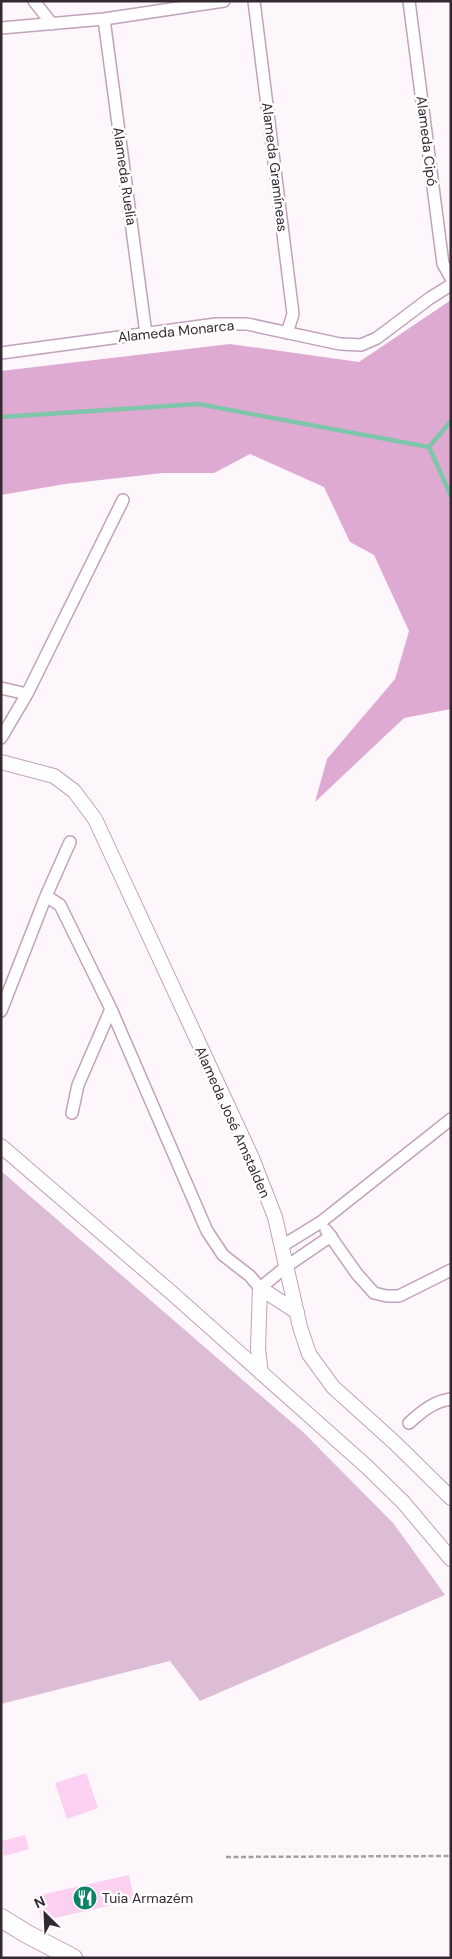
<svg xmlns="http://www.w3.org/2000/svg" width="452" height="1959" font-family="'DM Sans',sans-serif">
  <rect width="100%" height="100%" fill="#fdf6fb"/>
  <!-- green -->
  <path fill="#ddbdd5" d="M1 1171 303 1432 394 1524 445 1595 200 1701 170 1661 1 1704Z"/>
  <!-- forest -->
  <path fill="#dfaad2" d="M451 300V709L404 718 315 802 327 759 395 679 409 631 374 555 350 542 324 487 250 454 214 473H163L65 484 1 495V371L230 344 359 362Z"/>
  <g fill="none" stroke-linecap="round" stroke-linejoin="round">
    <!-- stream -->
    <path stroke="#7ec5aa" stroke-width="4.5" d="M1 417 198 404 429 447
      M451 421 429 447 451 496"/>
  </g>
  <!-- building -->
  <path fill="#fcd0f1" d="M86 1773 98 1808 67 1819 55 1783Z
    M25 1835 29 1849 4 1856 1 1841Z
    M129 1875 134 1900 42 1921 36 1896Z"/>
  <g fill="none" stroke-linecap="round" stroke-linejoin="round">
    <defs>
      <path id="minor" d="M34 1 52 24
        M254 1 293 314 287 333
        M409 1 443 264 451 278
        M104 19 146 334
        M1 28 104 19 224 1
        M1 353 216 324H247L340 344 361 345 377 338 430 298 451 285
        M1 688 27 694
        M1 738 27 694 123 500
        M46 896 60 905 111 1009 207 1231 223 1255 250 1276 260 1288 287 1266 331 1236
        M1 1011 46 896 70 842
        M72 1113 78 1085 111 1009
        M326 1230 357 1274 374 1293 387 1296H399L451 1270
        M282 1246 321 1222 451 1119
        M409 1423C421 1412 434 1401 451 1399"/>
      <path id="tertiary" d="M1 762 54 776 74 791 95 819 252 1158 275 1217 300 1327 309 1354 333 1387 395 1443 451 1498
        M1 1146 173 1294 366 1466 403 1502 451 1559
        M261 1373 258 1349 260 1288 297 1312"/>
      <path id="primary" d="M1 1918 27 1934 73 1958"/>
    </defs>
    <!-- minor casing -->
    <use href="#minor" stroke="#c1a2ba" stroke-width="14"/>
    <!-- tertiary casing -->
    <use href="#tertiary" stroke="#c1a2ba" stroke-width="16"/>
    <!-- primary casing -->
    <use href="#primary" stroke="#c1a2ba" stroke-width="20"/>
    <!-- path -->
    <path stroke="#a89fa5" stroke-width="2.5" stroke-dasharray="5 2.5" stroke-linecap="butt" d="M226 1857 451 1856"/>
    <!-- minor -->
    <use href="#minor" stroke="#fff" stroke-width="11"/>
    <!-- tertiary -->
    <use href="#tertiary" stroke="#fff" stroke-width="14"/>
    <!-- primary -->
    <use href="#primary" stroke="#fff" stroke-width="18"/>
  </g>
  <!-- icons -->
  <defs>
    <symbol id="restaurant-disc" viewBox="-11 -11 22 22"><circle r="9.5" fill="#0b8465" stroke="#fff"/><path d="M-5-6h1v4h1v-4h1v4h1v-4h1v5L-1.5 .5V6h-2V.5L-5-1ZM5-6V6H3V1.5H1.5Q1.5-4 5-6Z" fill="#fff"/></symbol>
  </defs>
  <g fill-rule="evenodd">
    <use href="#restaurant-disc" x="71" y="1884" width="28" height="28"/>
  </g>
  <g text-anchor="middle" stroke-width="5" stroke-linejoin="round" paint-order="stroke">
    <!-- street labels -->
    <g font-size="14" fill="#342831" stroke="#fff">
      <text transform="translate(427 141) rotate(83)" y="5">Alameda Cipó</text>
      <text transform="translate(275 167) rotate(83)" y="5">Alameda Gramíneas</text>
      <text transform="translate(125 176) rotate(82)" y="5">Alameda Ruelia</text>
      <text transform="translate(176 331) rotate(-6)" y="5">Alameda Monarca</text>
      <text transform="translate(233 1122) rotate(66)" y="5">Alameda José Amstalden</text>
    </g>
    <!-- poi labels -->
    <g font-size="14" fill="#342831" stroke="#fff" text-anchor="start">
      <text x="102" y="1903">Tuia Armazém</text>
    </g>
  </g>
  <!-- border -->
  <rect width="452" height="1959" fill="none" stroke="#342831" stroke-width="5"/>
  <!-- north arrow -->
  <g transform="translate(45 1914) rotate(336)" stroke="#ffffff" stroke-width="4" paint-order="stroke">
  <path d="M0-4L9 19L0 12L-9 19Z" fill="#342831"/>
  <text y="-8" font-size="14" font-weight="bold" text-anchor="middle" fill="#342831">N</text>
  </g>
</svg>
